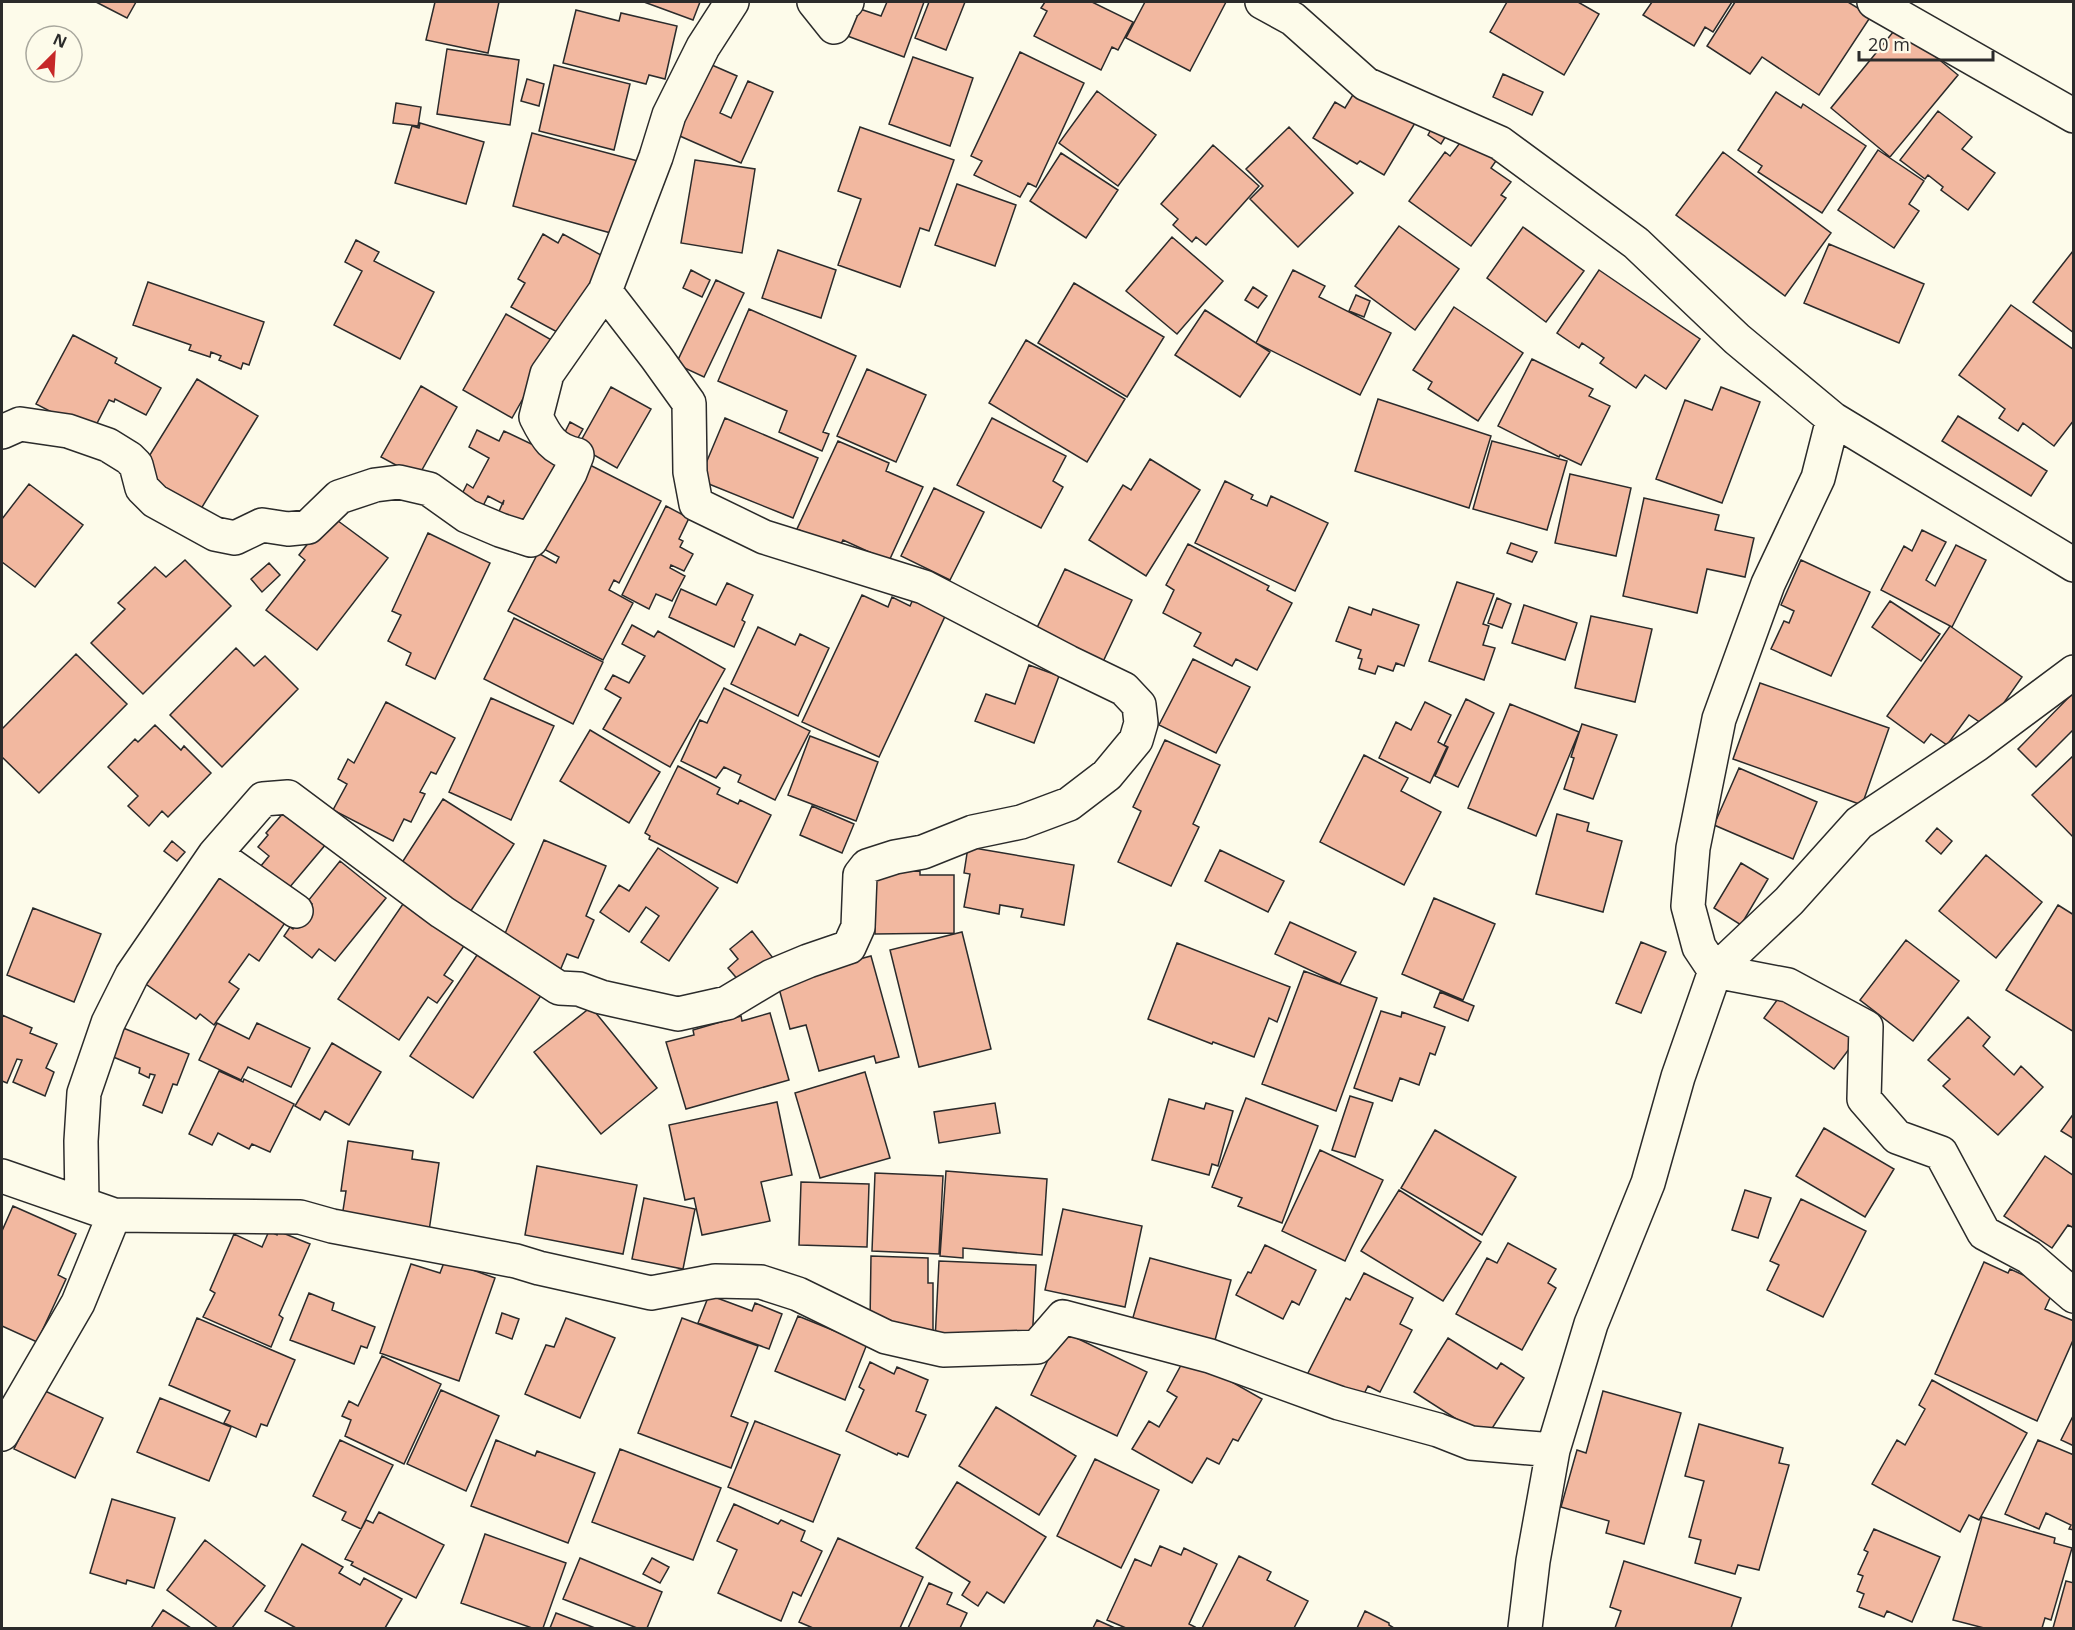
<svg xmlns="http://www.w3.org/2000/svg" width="2075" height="1630" font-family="'Open Sans',sans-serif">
  <rect width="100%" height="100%" fill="#fdfbea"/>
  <!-- building -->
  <path fill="#f2b8a0" stroke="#2b2b2b" stroke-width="1.5" d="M96 2H136L127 18Z
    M435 2H499L488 53 426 40Z
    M644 2H700L693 20Z
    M887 2H924L904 57 842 34 851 6 881 16Z
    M929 2H965L946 50 915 38Z
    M1045 2H1092L1133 22 1118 50 1112 47 1101 70 1034 36 1047 11 1041 8Z
    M1145 2H1226L1190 71 1126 38Z
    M1507 2H1578L1599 14 1564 75 1490 32Z
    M1652 2H1732L1713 32 1705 27 1694 46 1643 15Z
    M1735 2H1848L1871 16 1819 95 1762 57 1750 74 1707 46Z
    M576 10 619 21 621 13 677 26 665 79 649 75 646 84 563 63Z
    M1898 26 1958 75 1890 157 1831 108Z
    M447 49 519 60 510 125 437 114Z
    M1020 52 1084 83 1036 187 1028 183 1020 197 974 175 982 161 971 156Z
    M913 57 973 78 950 146 889 124Z
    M705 62 737 76 720 113 731 118 748 81 773 92 741 163 673 133Z
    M554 65 630 84 614 150 539 131Z
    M1503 74 1543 92 1532 115 1493 97Z
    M527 79 544 84 539 106 521 101Z
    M1357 88 1415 123 1384 175 1360 161 1357 164 1313 138 1335 102 1345 108Z
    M1097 91 1156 135 1118 186 1059 143Z
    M1776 92 1801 108 1803 104 1866 146 1822 213 1758 172 1762 166 1738 150Z
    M396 103 421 107 418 126 393 123Z
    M1938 111 1972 137 1962 149 1995 173 1968 210 1941 190 1943 187 1928 175 1925 179 1900 160Z
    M1435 122 1449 131 1441 144 1428 135Z
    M420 123 484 142 466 204 395 183 412 126 419 128Z
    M860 127 954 160 929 231 920 228 900 287 838 265 861 199 838 191Z
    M1289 127 1353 193 1298 247 1250 199 1263 186 1246 169Z
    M532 133 638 161 618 235 513 206Z
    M1466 135 1498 158 1491 168 1511 182 1501 195 1506 198 1471 246 1409 201 1445 152 1450 156Z
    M1213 145 1259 186 1206 245 1196 237 1192 242 1173 225 1178 219 1161 204Z
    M1878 150 1924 181 1909 204 1919 211 1894 248 1838 210Z
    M1723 152 1831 233 1785 296 1676 215Z
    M1061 153 1118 190 1086 238 1030 201Z
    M695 160 755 169 742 253 681 243Z
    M957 184 1016 205 995 266 935 245Z
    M1399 226 1459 269 1415 330 1355 286Z
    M1523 227 1584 271 1546 322 1487 278Z
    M543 234 558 243 563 234 608 259 559 333 511 307 525 283 518 279Z
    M1172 237 1223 281 1177 334 1126 291Z
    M356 240 379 252 374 261 434 292 400 359 334 325 362 271 345 262Z
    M1829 244 1924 284 1899 343 1804 303Z
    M778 250 836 270 821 318 762 298Z
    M2073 251H2074V333L2033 302Z
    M691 270 710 280 702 297 683 288Z
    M1293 270 1325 286 1319 297 1391 333 1360 395 1256 343Z
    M1599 270 1700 339 1666 389 1645 375 1636 388 1600 363 1604 358 1582 343 1579 348 1557 333Z
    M716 280 744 293 704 377 676 364Z
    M148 282 264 322 249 365 243 363 241 369 219 360 221 356 211 352 210 357 189 350 191 345 133 325Z
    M1074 283 1164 337 1127 397 1038 343Z
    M1253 287 1267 296 1258 308 1245 300Z
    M1356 295 1370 301 1364 317 1349 311Z
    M2011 305 2074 350V420L2054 446 2023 423 2018 431 1999 418 2005 409 1959 375Z
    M1454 307 1523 353 1478 421 1428 389 1432 382 1413 370Z
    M749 309 856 356 823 432 829 434 822 451 779 432 787 411 718 381Z
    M1205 310 1270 352 1240 397 1175 355Z
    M506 314 555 342 512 418 463 390Z
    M73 335 117 358 115 363 161 388 146 415 115 399 114 402 109 400 92 433 36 404Z
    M1026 340 1125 399 1087 462 989 403Z
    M1532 359 1593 389 1589 396 1610 406 1581 465 1560 455 1559 457 1498 426Z
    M867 369 926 395 896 462 837 436Z
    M197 379 258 416 199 512 138 474Z
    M421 386 457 407 418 477 381 457Z
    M611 387 651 409 617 468 578 446Z
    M1721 387 1760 402 1722 503 1656 479 1685 400 1712 410Z
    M1378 399 1491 436 1469 508 1355 471Z
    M1958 416 2047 471 2031 496 1942 441Z
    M725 418 818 458 793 518 699 480Z
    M992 418 1066 456 1053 481 1063 487 1041 528 957 485Z
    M570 422 583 429 575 443 563 436Z
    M477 430 499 441 504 431 546 451 567 468 528 532 497 516 504 500 503 504 488 496 480 512 458 502 467 484 473 488 489 458 469 447Z
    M838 441 889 463 886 471 923 487 889 561 843 540 839 548 797 529Z
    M1492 441 1567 461 1547 530 1473 509Z
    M1150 459 1200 490 1146 576 1089 540 1123 485 1131 490Z
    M584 462 661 501 619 583 614 580 609 590 633 603 603 660 508 611 538 553 556 563 559 557 540 547Z
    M1570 474 1631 488 1616 556 1555 543Z
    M1225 481 1253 495 1251 499 1267 506 1271 496 1328 523 1295 591 1195 543Z
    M29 484 83 525 35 587 2 562V519Z
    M934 488 984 512 950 580 901 556Z
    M1644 498 1719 515 1715 530 1754 538 1745 577 1707 569 1697 613 1623 596Z
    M666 506 689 518 679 539 683 541 680 547 693 554 684 571 671 565 670 568 685 576 672 601 656 594 649 609 622 595Z
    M330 515 388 558 317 650 266 610 305 560 299 555Z
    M1922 530 1946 542 1926 580 1935 586 1956 545 1986 560 1952 627 1881 590 1904 546 1912 551Z
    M428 533 490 563 435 679 406 665 411 653 388 641 401 615 392 611Z
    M1511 543 1537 552 1532 562 1507 553Z
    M1188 544 1269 586 1267 590 1292 603 1257 670 1236 659 1232 666 1194 646 1201 633 1163 613 1174 590 1166 585Z
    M185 560 231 606 143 694 91 643 125 609 118 603 155 567 166 577Z
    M1801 560 1870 592 1831 676 1771 649 1784 621 1789 623 1794 611 1781 605Z
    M269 563 280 575 262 592 251 579Z
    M1065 569 1132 600 1101 666 1034 634Z
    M1457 582 1494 594 1483 624 1489 626 1483 645 1495 648 1484 680 1429 661Z
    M727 583 753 595 742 620 745 622 734 647 669 617 681 589 716 605Z
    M862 595 888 607 892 597 910 606 914 597 947 612 879 757 802 722Z
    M1497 598 1511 604 1502 628 1488 623Z
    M1890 601 1940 634 1921 661 1872 627Z
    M1524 605 1577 623 1565 660 1512 643Z
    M1349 607 1371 615 1373 609 1419 625 1404 666 1396 663 1393 671 1378 666 1375 674 1359 669 1362 659 1358 658 1361 650 1336 641Z
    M1591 616 1652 629 1635 702 1575 688Z
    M514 618 603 662 573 724 484 679Z
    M632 625 654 637 658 631 725 669 670 767 603 729 621 698 605 689 613 675 629 683 645 656 622 644Z
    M1950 626 2022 677 1987 727 1969 715 1947 745 1931 734 1924 743 1887 716Z
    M758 627 795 645 800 634 829 648 798 716 731 684Z
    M236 648 254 666 265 656 298 689 222 767 170 715Z
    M76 654 127 704 39 793 2 757V729Z
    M1193 659 1250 687 1216 753 1159 725Z
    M1029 665 1059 676 1034 743 975 721 986 694 1015 704Z
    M1760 683 1889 728 1862 805 1733 759Z
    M724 688 810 731 775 800 738 782 741 775 724 767 716 778 681 761 700 720 707 723Z
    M2074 692V729L2036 767 2018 749Z
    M491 698 554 726 511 820 449 792Z
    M1466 699 1494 713 1458 787 1435 776 1448 747 1444 745Z
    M386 702 455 738 436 774 431 772 420 792 425 794 411 822 404 819 393 841 333 810 347 784 338 779 348 759 354 763Z
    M1425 702 1451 715 1438 742 1447 747 1430 783 1379 758 1396 722 1411 730Z
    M1510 704 1579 732 1536 836 1468 808Z
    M1582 724 1617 735 1593 799 1564 789 1574 758 1571 757Z
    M155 725 181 750 184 746 211 773 168 817 162 811 149 826 128 806 138 796 108 767 135 739 138 742Z
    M590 730 660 772 629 823 560 781Z
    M810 736 878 762 856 821 788 795Z
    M1165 740 1220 765 1193 824 1199 827 1171 886 1118 862 1141 811 1133 807Z
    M1364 755 1408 778 1401 791 1441 812 1404 885 1320 842Z
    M2074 755V838L2032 795Z
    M678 766 720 788 717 794 738 804 740 800 771 815 737 883 649 839 650 836 645 833Z
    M1739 768 1817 802 1793 859 1714 825Z
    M443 799 514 844 465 920 394 875Z
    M812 806 854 824 842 853 800 835Z
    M285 811 326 844 284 894 256 872 269 856 258 847 268 835 266 833Z
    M1557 814 1589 823 1587 831 1622 841 1603 912 1536 894Z
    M1937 828 1952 841 1941 854 1926 841Z
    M544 840 606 866 586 916 594 920 578 958 567 954 559 973 499 948Z
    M172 841 185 852 177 861 164 851Z
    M968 847 1074 865 1064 925 1021 917 1023 909 1000 905 999 914 964 907 970 874 964 873Z
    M658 848 718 888 669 961 641 942 659 916 646 907 629 932 600 912 619 885 629 891Z
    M1220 850 1284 881 1268 912 1205 881Z
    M1986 855 2042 902 1996 958 1939 911Z
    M340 861 386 898 335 961 319 949 312 958 284 936 290 927 293 929 312 904 308 901Z
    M1741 863 1768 879 1741 925 1714 908Z
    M220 865 291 914 259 961 249 954 229 982 239 989 214 1025 200 1014 196 1019 140 980Z
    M920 871V875H954V933L875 934V902L867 872Z
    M1434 898 1495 924 1463 1000 1402 974Z
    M405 901 466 943 444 975 453 981 437 1003 428 997 399 1040 338 999Z
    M2058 905 2074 915V1032L2006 990Z
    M33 908 101 934 74 1002 7 975Z
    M1290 922 1356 952 1340 984 1275 954Z
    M752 931 773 958 740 982 728 968 738 959 730 949Z
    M962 932 991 1049 919 1067 890 950Z
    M1906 940 1959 981 1913 1041 1860 1000Z
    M1641 942 1666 952 1641 1013 1616 1003Z
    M1177 943 1290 987 1277 1022 1269 1018 1254 1057 1213 1042 1212 1044 1148 1019Z
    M483 946 546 988 473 1098 410 1056Z
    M871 956 899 1057 876 1063 874 1056 819 1071 806 1025 790 1029 777 981Z
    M1304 971 1377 998 1336 1111 1262 1084Z
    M1785 989 1856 1040 1834 1069 1764 1018Z
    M1440 992 1474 1006 1468 1021 1434 1007Z
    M591 1007 657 1088 601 1134 534 1052Z
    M1381 1011 1401 1017 1402 1012 1445 1027 1435 1055 1430 1053 1419 1085 1400 1078 1392 1101 1354 1088Z
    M770 1013 789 1080 686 1109 666 1042 694 1035 693 1030 741 1016 742 1021Z
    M2 1015 32 1028 30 1033 57 1044 46 1068 54 1072 45 1096 13 1082 22 1060 17 1059 7 1083 2 1081Z
    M1968 1017 1990 1037 1983 1046 2014 1075 2021 1066 2043 1087 1998 1135 1943 1086 1950 1079 1928 1060Z
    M217 1023 249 1039 257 1023 310 1048 291 1087 248 1067 241 1080 199 1060Z
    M118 1026 189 1054 177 1085 173 1084 162 1113 143 1105 155 1075 150 1074 149 1078 139 1073 140 1068 106 1054Z
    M332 1043 381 1072 349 1125 325 1111 320 1120 295 1106Z
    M219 1071 243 1082 244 1079 294 1104 270 1152 252 1144 249 1149 218 1133 212 1145 189 1134Z
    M865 1072 890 1158 820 1178 795 1093Z
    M1350 1096 1373 1103 1355 1157 1332 1150Z
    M1246 1098 1318 1126 1282 1223 1238 1206 1242 1198 1212 1187Z
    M1169 1099 1204 1109 1206 1103 1233 1111 1218 1166 1212 1164 1209 1175 1152 1160Z
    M777 1102 792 1175 761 1182 770 1221 702 1235 694 1198 685 1200 669 1125Z
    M995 1103 1000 1133 939 1143 934 1112Z
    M2074 1113V1139L2061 1131Z
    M1824 1128 1894 1169 1865 1217 1796 1176Z
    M1435 1130 1516 1177 1482 1235 1401 1188Z
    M348 1141 413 1151 412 1159 439 1163 429 1231 342 1217 346 1191H341Z
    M1320 1150 1383 1180 1345 1261 1282 1231Z
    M2045 1156 2074 1176V1228L2068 1225 2052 1248 2004 1216Z
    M537 1166 637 1185 623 1254 525 1235Z
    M946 1171 1047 1179 1042 1255 963 1248V1258L940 1256Z
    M875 1173 943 1176 939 1254 872 1251Z
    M801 1182 869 1184 867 1247 799 1245Z
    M1399 1190 1481 1242 1443 1301 1361 1251Z
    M1745 1190 1771 1198 1758 1238 1732 1230Z
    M644 1198 695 1209 683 1269 632 1259Z
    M1801 1199 1866 1231 1823 1317 1767 1290 1779 1265 1770 1261Z
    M13 1206 76 1234 58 1275 66 1279 37 1342 2 1326V1231Z
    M1063 1209 1142 1226 1125 1307 1045 1290Z
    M269 1231 277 1235 278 1231 310 1244 279 1315 283 1318 271 1347 203 1317 215 1293 210 1290 234 1234 262 1247Z
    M1508 1243 1556 1269 1548 1283 1556 1288 1522 1350 1456 1314 1487 1258 1497 1263Z
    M1265 1245 1316 1270 1299 1305 1292 1301 1283 1319 1236 1295 1248 1272 1251 1273Z
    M871 1256 928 1258V1283H933V1336L870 1323Z
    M1150 1258 1231 1280 1214 1344 1132 1321Z
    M445 1260 495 1278 459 1381 380 1353 411 1264 440 1273Z
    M939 1261 1036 1265 1032 1344 935 1341Z
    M1984 1262 2008 1273 2010 1269 2054 1289 2045 1309 2074 1321V1338L2037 1421 1935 1374Z
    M1364 1273 1413 1298 1400 1324 1412 1330 1380 1392 1368 1386 1360 1402 1307 1375 1346 1298 1350 1300Z
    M309 1293 334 1303 332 1310 375 1327 367 1348 361 1346 354 1364 290 1340Z
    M709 1295 752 1311 755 1303 782 1314 769 1349 698 1323Z
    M502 1313 519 1319 512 1339 496 1333Z
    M798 1316 867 1344 845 1400 775 1371Z
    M197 1318 295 1360 267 1426 261 1424 256 1437 224 1423 230 1411 169 1385Z
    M566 1318 615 1338 580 1418 525 1394 546 1345 554 1347Z
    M682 1318 758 1346 731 1416 748 1423 731 1468 638 1433Z
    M1062 1331 1147 1372 1117 1436 1031 1395Z
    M1448 1338 1497 1369 1501 1363 1524 1378 1486 1438 1414 1392Z
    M382 1356 441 1384 404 1464 345 1436 351 1420 342 1416 349 1401 358 1406Z
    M1186 1356 1262 1399 1238 1441 1233 1439 1219 1464 1207 1458 1192 1483 1132 1449 1149 1421 1159 1427 1177 1397 1167 1391Z
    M870 1362 894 1374 897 1367 928 1380 916 1411 926 1415 908 1457 898 1453 897 1455 846 1431 864 1390 859 1387Z
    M1932 1380 2027 1433 1979 1520 1969 1515 1960 1532 1872 1484 1897 1440 1905 1445 1925 1409 1919 1405Z
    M43 1390 103 1418 75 1478 14 1449Z
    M441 1390 499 1416 466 1491 407 1464Z
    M1603 1391 1681 1413 1644 1544 1606 1533 1609 1521 1561 1507 1577 1450 1586 1453Z
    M160 1398 231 1427 209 1481 137 1452Z
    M996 1407 1076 1456 1039 1515 959 1466Z
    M2074 1414V1446L2061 1440Z
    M755 1421 840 1455 813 1522 728 1487Z
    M1699 1424 1783 1448 1779 1463 1789 1465 1759 1570 1738 1565 1735 1574 1695 1563 1701 1540 1689 1537 1704 1481 1685 1476Z
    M340 1440 393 1465 361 1529 342 1520 346 1512 313 1496Z
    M496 1440 535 1456 537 1451 595 1473 568 1543 471 1506Z
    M2038 1440 2074 1455V1530L2069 1529 2071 1525 2046 1513 2039 1529 2005 1514Z
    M620 1449 721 1488 693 1560 592 1522Z
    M1095 1459 1159 1490 1121 1568 1057 1536Z
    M957 1482 1046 1537 1004 1603 987 1592 978 1606 962 1595 970 1582 916 1548Z
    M112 1499 175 1518 154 1588 127 1580 126 1584 90 1573Z
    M734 1504 778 1524 781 1520 805 1531 801 1541 822 1551 801 1596 793 1592 781 1621 718 1593 737 1550 717 1541Z
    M379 1512 444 1545 416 1598 351 1565 353 1562 345 1559 366 1520 373 1523Z
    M1982 1517 2055 1538 2054 1543 2072 1548 2051 1620 2045 1618 2042 1628H1984L1953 1620Z
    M1874 1529 1940 1557 1912 1622 1887 1611 1884 1617 1859 1607 1864 1594 1857 1591 1863 1576 1858 1574 1868 1552 1864 1550Z
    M485 1534 566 1563 543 1628H532L461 1603Z
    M838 1538 923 1577 900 1628H813L799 1622Z
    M205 1540 265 1586 232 1628H218L167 1590Z
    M302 1544 343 1567 339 1573 360 1585 364 1578 402 1599 385 1628H296L265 1611Z
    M1160 1546 1181 1555 1184 1548 1217 1564 1189 1624 1195 1627 1194 1628H1126L1107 1620 1135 1559 1151 1566Z
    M1239 1556 1271 1572 1267 1580 1308 1601 1294 1628H1202Z
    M580 1558 662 1592 647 1628H637L563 1599Z
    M652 1558 669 1567 660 1583 643 1574Z
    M1624 1561 1741 1598 1731 1628H1615L1621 1611 1610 1607Z
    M2066 1581 2074 1583V1628H2053Z
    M929 1583 952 1593 947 1604 967 1613 960 1628H908Z
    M163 1610 191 1628H151Z
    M1365 1611 1389 1623V1625L1394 1628H1357Z
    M556 1613 595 1628H550Z
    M1097 1620 1115 1628H1093Z"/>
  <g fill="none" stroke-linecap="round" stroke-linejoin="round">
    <defs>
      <path id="minor" d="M814 2 834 27 844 3 847 2
        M1262 2 1293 19 1366 84 1500 143 1636 243 1737 339 1833 419 2074 565
        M1874 2 2074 116
        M1833 419 1818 478 1768 584 1719 719 1693 848 1688 906 1699 947 1715 971 1788 985 1866 1027 1864 1099 1897 1137 1941 1153 1984 1233 2029 1257 2074 1296
        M2 432 20 424 68 431 108 445 129 458 136 465 142 488 155 501 215 534 235 538 262 525 288 529 308 527 339 497 375 485 399 482 429 489 467 516 500 530 531 540 570 473 577 455C553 450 546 437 536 417L547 374 605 291 656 157 669 115 703 47 732 2
        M296 911 215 854 263 799 288 797 442 912 559 988 579 989 601 997 678 1014 727 1003 772 976 808 961 849 947 858 927 860 875 867 866 895 857 923 852 973 832 1021 822 1069 804 1107 775 1136 740 1141 723 1139 705 1124 689 1068 662 924 587 764 537 696 504 690 472 689 403 656 357 605 291
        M2 1176 114 1215 300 1217 332 1226 516 1261 539 1268 651 1293 715 1281 761 1282 798 1294 886 1337 943 1350 1037 1347 1063 1317 1210 1356 1339 1403 1438 1430 1471 1443 1553 1450
        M82 1203 81 1141 84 1093 108 1023 132 975 215 854
        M2 1434 78 1303 114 1215
        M1525 1628 1533 1561 1553 1450 1591 1324 1648 1183 1678 1077 1715 971 1789 901 1859 823 1976 745 2074 672"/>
    </defs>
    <!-- minor casing -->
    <use href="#minor" stroke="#2b2b2b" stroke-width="36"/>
    <!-- minor -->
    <use href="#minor" stroke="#fdfbea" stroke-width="33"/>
  </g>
  <!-- border -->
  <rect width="2075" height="1630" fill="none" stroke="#2b2b2b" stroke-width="6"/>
  <!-- north arrow -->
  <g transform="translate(54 54) rotate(24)"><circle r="28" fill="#fdfbea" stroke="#a9a89e" stroke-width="1.5"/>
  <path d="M0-4.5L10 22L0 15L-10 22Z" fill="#c62828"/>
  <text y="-9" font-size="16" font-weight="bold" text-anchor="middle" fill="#2b2b2b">N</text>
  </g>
  <!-- scale -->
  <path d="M1859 51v9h134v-9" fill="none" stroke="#2b2b2b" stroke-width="3"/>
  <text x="1868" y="51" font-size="18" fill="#2b2b2b" stroke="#fdfbea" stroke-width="4.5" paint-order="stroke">20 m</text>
</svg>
